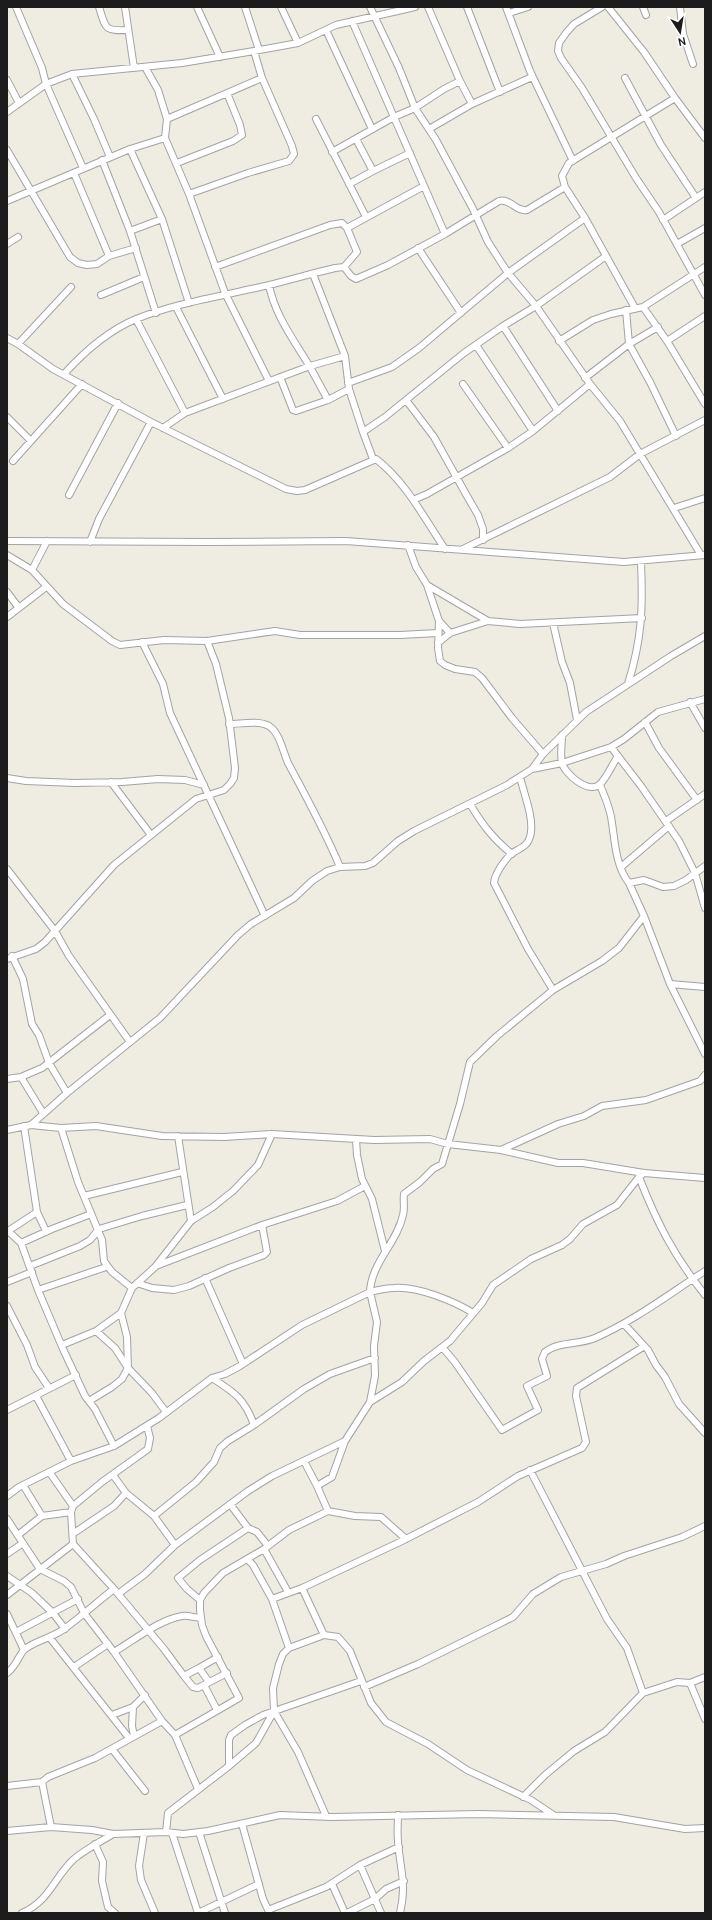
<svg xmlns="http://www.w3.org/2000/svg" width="712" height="1920" font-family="Cabin,sans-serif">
  <rect width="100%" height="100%" fill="#efece1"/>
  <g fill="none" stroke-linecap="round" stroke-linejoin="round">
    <defs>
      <path id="street" d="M16 7 42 68 46 84 83 168
        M99 7C106 29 104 31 128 30
        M125 7 134 68
        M197 7 220 57
        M245 7 259 50
        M281 7 298 43
        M370 7 399 68 415 108 436 140 473 209 488 242 508 273 536 306 590 384 620 421 701 555
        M428 7 460 81 472 104 532 77
        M467 7 500 92
        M506 7 530 71 573 161
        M602 7 574 24 566 33 559 43 558 51 561 58 582 88 636 178 659 212 705 295
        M608 7 644 52 675 98 705 138
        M643 7 646 15
        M680 7 683 34 693 64
        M509 13 528 7
        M352 21 445 234
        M326 30 372 129
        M145 67 158 90 167 119 165 138 189 194 225 293 269 381
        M72 74 94 119 110 157
        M625 78 661 145 696 198
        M7 80 19 103
        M7 112 46 84 72 74 182 63 254 51 298 43 336 25 415 7
        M167 119 262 78
        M316 119 366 217
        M429 129 472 104
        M356 139 373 171 410 153
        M130 149 162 219 189 303
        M7 150 70 257 78 263 87 265 97 264 109 256 136 248
        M332 152 394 117 415 108 444 89 460 81
        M102 160 130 231 156 313
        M177 163 233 141 242 135 240 125 227 93
        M74 173 109 256
        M349 184 373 171
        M189 194 248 173 289 161 294 154 292 146 262 78 254 51
        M7 201 130 149 165 138
        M663 220 705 192
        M347 228 424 186
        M130 231 162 219
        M7 244 18 237
        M677 244 705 228
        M418 248 461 313
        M215 267 330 225 342 223 347 228 357 252 344 267
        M269 285C275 316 294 340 310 367 316 378 322 389 328 400
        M101 295 144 277
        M176 307 223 399
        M643 307 667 341 705 404
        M635 308 585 218 565 187 562 176 569 163 675 98
        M626 310 629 344 650 382 676 436
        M136 319 185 413
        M503 326 558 411
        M7 338 18 344 53 369 151 422 286 489 297 491 305 490 376 459C406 482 424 518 445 549
        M559 341 593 320 611 314 643 307 705 267
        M667 341 705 316
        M18 344 71 287
        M476 345 533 431
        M345 356 349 389 363 432
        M64 374C84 352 107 331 136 319 174 304 216 297 256 288 283 282 309 274 335 268L344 267 351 276 356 279 388 265 445 234 499 201C510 198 516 212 527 210L565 187
        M280 377 293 410 296 411 328 400 349 389
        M585 378 629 344 658 327
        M348 383 392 367 419 348 508 273 585 218
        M463 384 508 448
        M406 400 434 437 467 496 478 515 483 529V540
        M7 417 31 441
        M163 428 185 413 310 366 345 356 313 274
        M373 459 363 432 385 417 464 353 503 326 536 306 606 256
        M13 461 82 384
        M69 495 118 403
        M413 500 427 494 508 448 533 431 590 384
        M674 508 705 498
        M7 541 208 542 346 541 624 562 705 555
        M90 542 99 519 151 422
        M408 545 416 567 427 585 439 621 438 648 440 661 445 665 455 669 475 672 482 678 512 718 543 754
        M463 549 610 477 640 454 705 420
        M7 555 32 570 63 604 112 641 120 645 164 640 207 641 275 631 300 635H400L438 633
        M32 570 47 541
        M427 585 488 621 520 624 642 618
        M7 592 19 608
        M7 617 46 587
        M439 621 450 633
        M553 623 562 662 570 683 577 720
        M142 642 163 684 170 713 265 916
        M438 643 450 633 488 621
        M628 684C642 639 643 608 641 562
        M690 702 705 728
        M645 722 659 748 697 800
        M229 724C241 724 258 720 269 726 280 733 283 752 288 763 307 798 325 831 340 867
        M562 735C562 743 560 755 562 763 565 774 589 795 600 784 606 779 613 763 618 756
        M611 747 641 786 679 841 695 873 705 908
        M532 769 543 754 586 712 671 656 705 636
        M520 777C524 794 533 815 531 832 529 847 521 847 511 854 504 861 495 873 494 883L528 949 553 990
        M7 778 26 781 75 783 122 782 158 779 185 780 204 785
        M111 782 151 835
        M600 785C605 797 611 810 612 823 615 843 616 867 629 883L644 880 663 887 674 886 686 880 705 866
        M470 804C482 824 493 839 512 854
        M666 821 705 794
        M621 867 669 826
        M7 869 55 931 69 956 130 1042
        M629 883 644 916 670 984 705 1054
        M12 956 23 979 32 1024 39 1035 49 1063 67 1093
        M7 959 36 949 45 942 114 865 196 799 224 790 230 784 234 778 235 768 229 718 216 664 207 641
        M670 984 705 987
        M21 1077 43 1113
        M7 1079 21 1077 42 1068 110 1015
        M31 1125 61 1128 96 1126 162 1136 224 1137 272 1134 374 1140 430 1139 448 1144 501 1150 558 1163H583L644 1173 705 1178
        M24 1126 37 1212 46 1231
        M61 1128 78 1182 102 1240 104 1261 112 1272 132 1288
        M7 1130 31 1125 67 1093 160 1018 238 935 251 924 294 898 312 881 327 871 340 867 365 866 373 863 398 841 414 831 507 785 532 769 562 763 611 747 624 739 658 712 705 699
        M178 1136 191 1221
        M356 1139 357 1155 362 1179 372 1199 385 1251
        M501 1150 558 1124 584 1116 602 1106 646 1100 700 1081 705 1075
        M639 1177C657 1223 674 1256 705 1295
        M84 1196 182 1172
        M7 1230 21 1243 38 1290 63 1349 85 1396 95 1409 114 1446
        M8 1231 37 1212
        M21 1243 52 1229 91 1214
        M30 1266 80 1246 90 1240 99 1229 142 1216 187 1205
        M156 1266 262 1225 337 1201 365 1186
        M205 1278 243 1364
        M7 1282 32 1272
        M137 1283 152 1288 174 1290 189 1286 229 1268 264 1255 267 1252 262 1225
        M38 1290 106 1267
        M7 1306 27 1345 35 1367 49 1388
        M624 1324 648 1350 656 1365 665 1377 679 1404 705 1433
        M96 1331 115 1348 128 1368 152 1393 166 1412
        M62 1345 96 1331 121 1313
        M442 1347 454 1361 502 1430 538 1410 527 1386 547 1376 542 1359 545 1352C559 1341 579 1345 595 1338 634 1321 669 1294 705 1271
        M212 1378C234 1392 245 1399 254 1425
        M36 1396 71 1461
        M89 1401 112 1387 122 1379 128 1368 127 1337 121 1313 132 1288 155 1267 191 1221 213 1207 233 1191 258 1165 272 1134
        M370 1402 375 1376 374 1346 377 1322 370 1292C378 1290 386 1288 394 1288 417 1286 454 1301 473 1313
        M7 1410 76 1375
        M147 1426 150 1438 148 1449 102 1482 73 1506 71 1512 73 1544 114 1589 164 1649 184 1676 199 1668 209 1682
        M304 1461 317 1486
        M530 1470 607 1619 627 1648 643 1693
        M50 1473 73 1506
        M113 1475 126 1493 154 1516 175 1545
        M23 1485 42 1516
        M7 1496 19 1487 71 1461 114 1446 159 1418 212 1378 225 1374 240 1366 302 1325 370 1292C371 1263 397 1243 403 1215 405 1209 403 1201 404 1194L420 1182 433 1169 442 1164 460 1104 470 1062 497 1036 553 990 602 961 619 948 644 916
        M230 1504 248 1528 257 1532 268 1546
        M328 1511 317 1486 332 1477 345 1441 370 1402 402 1382 424 1361 450 1341 482 1303 493 1285 531 1259 562 1245 570 1239 583 1224 617 1205 639 1177 644 1173
        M154 1516 196 1482 214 1462 220 1448 228 1441 254 1425 304 1389 330 1374 375 1358
        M7 1519 40 1569 64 1581 71 1587 84 1613 114 1652 162 1721 175 1735 198 1789
        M74 1533 114 1506 126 1493
        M18 1535 42 1516 71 1512
        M264 1549 288 1592
        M7 1554 23 1543
        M248 1560 253 1565 272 1599
        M7 1576 32 1593 53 1613 65 1629
        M302 1588 324 1635 338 1637 350 1651 371 1703 386 1722 428 1744 467 1770 531 1800 552 1814
        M118 1594 145 1574 175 1545 248 1491 272 1476 345 1441
        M7 1595 73 1544
        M200 1600 187 1589 178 1578 200 1560 248 1528
        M7 1614 24 1650
        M16 1632 78 1599
        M50 1638 129 1738
        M289 1648 324 1635
        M114 1652C134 1640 159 1620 182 1616 188 1615 195 1618 201 1618
        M74 1667 108 1644
        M199 1668 218 1657
        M7 1673C17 1666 19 1654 25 1649 37 1640 52 1638 64 1629 81 1617 97 1602 114 1589
        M184 1676 193 1687 198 1688 227 1673
        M690 1683 705 1719
        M204 1685 217 1710
        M364 1687 418 1664 497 1625 513 1617 533 1594 561 1577 606 1564 624 1556 682 1537 705 1526
        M133 1707 132 1726 134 1736
        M274 1711 298 1752 326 1816
        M112 1715 133 1707 145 1695
        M175 1735 239 1698 206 1636 202 1625 200 1610V1600L204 1593 223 1573 264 1549 289 1530 328 1511 355 1516 381 1517 406 1539
        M112 1749 145 1791
        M229 1766V1740L231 1735 245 1725 263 1715 361 1681
        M42 1782 51 1827
        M7 1786 42 1782 48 1777 95 1758 162 1721
        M523 1797 545 1775 574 1751 605 1732 643 1693 677 1682 690 1683 705 1677
        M398 1815C398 1824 397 1832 398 1841 400 1870 407 1883 400 1913
        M242 1824 263 1899 269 1912
        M7 1831 51 1827 92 1830 113 1834 166 1832 183 1834 208 1831 280 1815 332 1817 479 1814 614 1817 685 1829 705 1828
        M166 1832 168 1813 229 1766 256 1743 274 1711 273 1688 279 1664 283 1654 289 1648 272 1599 302 1588 402 1541 478 1502 518 1476 582 1448 586 1442 576 1396 577 1388 643 1347
        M199 1832 225 1913
        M144 1833 139 1866 141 1880 155 1913
        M172 1833 198 1913
        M95 1844 103 1862 102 1881 108 1907 115 1913
        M360 1865 381 1913
        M332 1884 345 1913
        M268 1910 326 1887 360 1865 399 1847
        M22 1913C50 1901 54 1877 74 1859 86 1849 100 1842 113 1834
        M198 1913 259 1884
        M347 1913 375 1899 386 1889 404 1881"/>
    </defs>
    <!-- street casing -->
    <use href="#street" stroke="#a3a3a3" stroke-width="8"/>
    <!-- street -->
    <use href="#street" stroke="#fff" stroke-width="6"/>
  </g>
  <!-- border -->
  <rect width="712" height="1920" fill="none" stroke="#1c1c1c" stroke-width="16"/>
  <!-- north arrow -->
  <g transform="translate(680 32) rotate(168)" stroke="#ffffff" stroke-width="3" paint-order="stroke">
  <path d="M0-3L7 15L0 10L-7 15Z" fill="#1c1c1c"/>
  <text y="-6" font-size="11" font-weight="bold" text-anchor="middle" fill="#1c1c1c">N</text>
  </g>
</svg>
